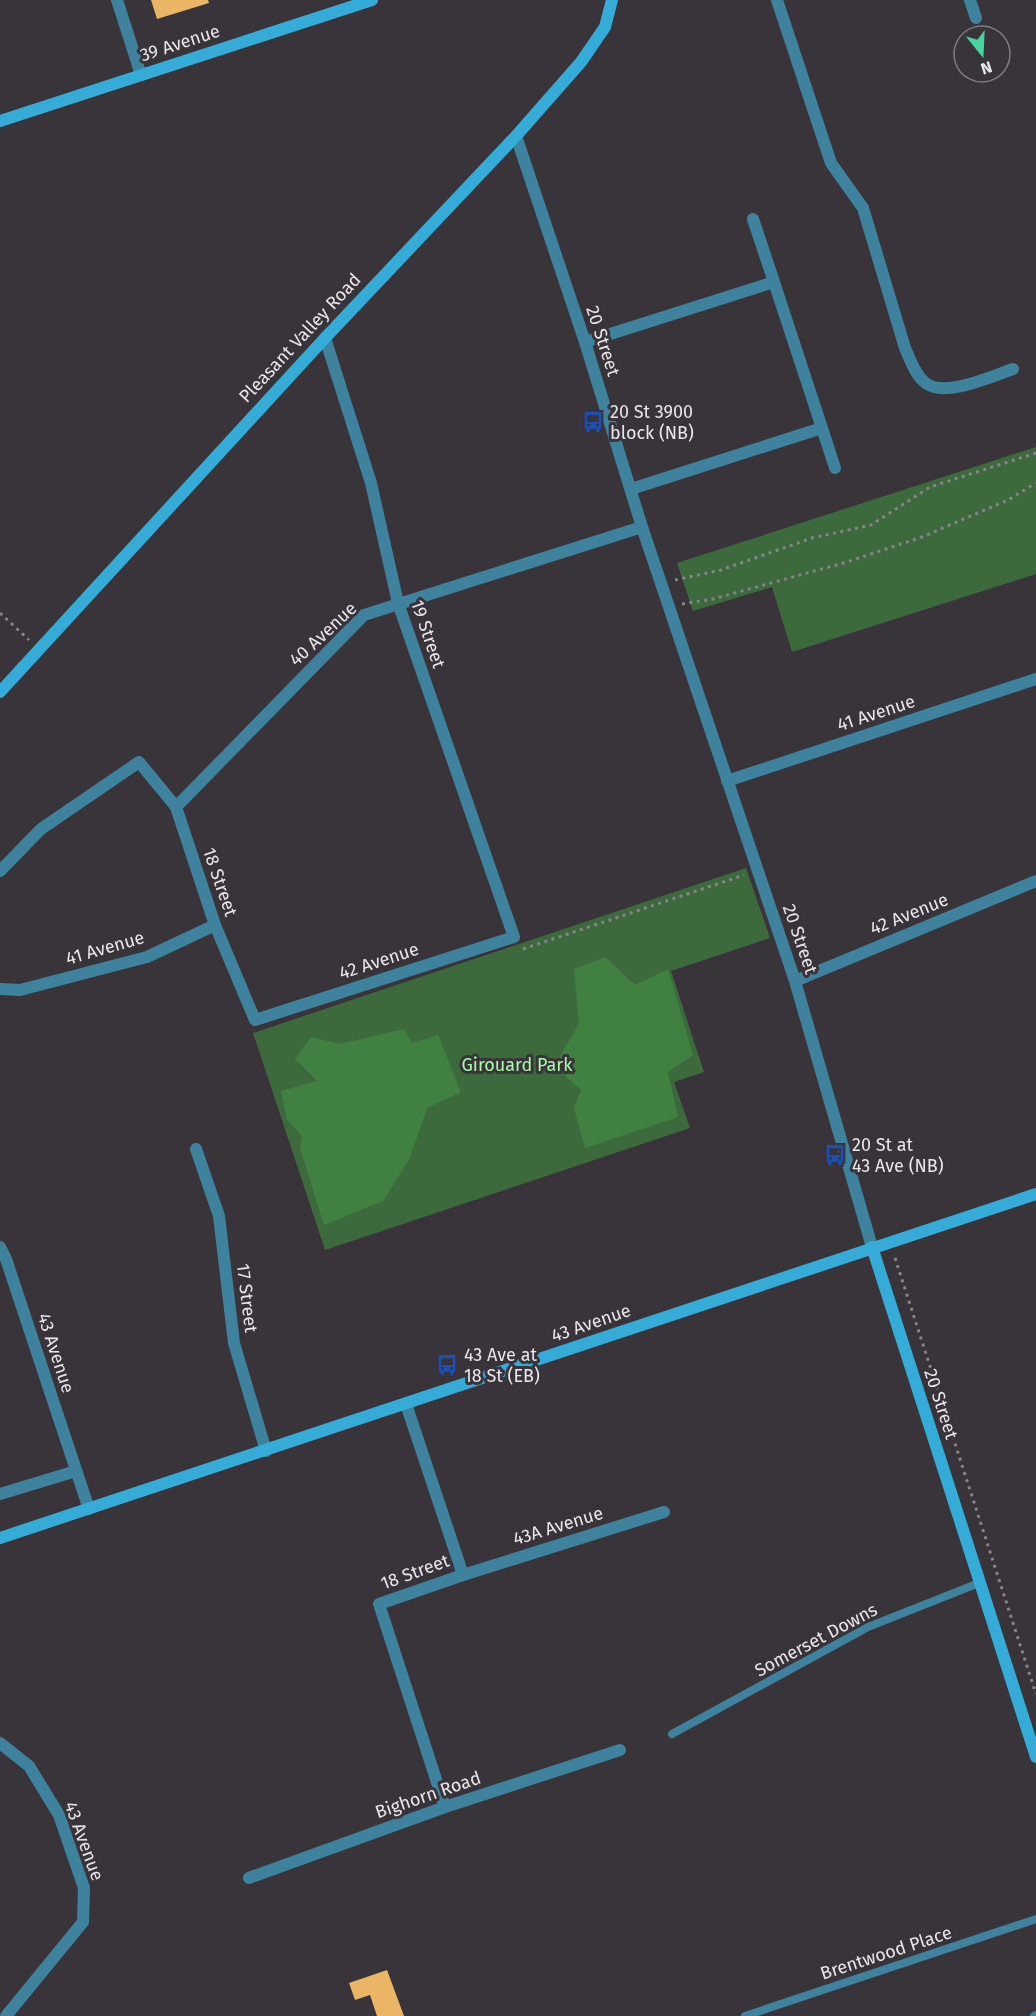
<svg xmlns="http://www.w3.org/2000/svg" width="1036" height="2016" font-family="'Fira Sans',sans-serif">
  <rect width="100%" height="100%" fill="#39333a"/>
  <!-- green -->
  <path fill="#3d6a3d" d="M1036 447V574L792 652 772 587 693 611 677 563Z
    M746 868 770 938 671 971 704 1072 674 1082 690 1128 325 1250 253 1033Z"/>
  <!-- forest -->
  <path fill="#408041" d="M605 957 635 985 668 969 693 1055 668 1072 678 1117 585 1148 574 1108 581 1090 554 1066 579 1024 574 969Z
    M404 1029 412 1043 438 1035 461 1092 427 1108 410 1158 383 1201 324 1225 300 1148 302 1136 287 1120 281 1091 317 1081 295 1059 311 1037 339 1044Z"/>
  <!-- building -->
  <path fill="#eab665" d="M151 0H208L209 3 157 19Z
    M387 1970 404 2016H377L370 1995 355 2000 349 1983Z"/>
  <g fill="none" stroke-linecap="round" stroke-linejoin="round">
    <!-- path -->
    <path stroke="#878388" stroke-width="3" stroke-dasharray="3 4.5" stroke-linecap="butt" d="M675 580 721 570 812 538 871 525 930 487 1036 453
      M682 604 713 599 847 562 922 537 1008 500 1036 483
      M0 613 29 640
      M523 949 744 875
      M895 1258 1036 1694"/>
    <!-- lane -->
    <path stroke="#3f829d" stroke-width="8" d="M672 1734 868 1627 979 1583
      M745 2016 1036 1919
      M1034 2016 1036 2015"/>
    <!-- street -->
    <path stroke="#3f829d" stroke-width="12" d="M117 0 141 75
      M777 0 831 163 863 208 905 348C910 359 916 377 927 384 947 397 992 376 1013 369
      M970 0 976 18
      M516 136 585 342 642 527 795 981 872 1247
      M753 219 774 282
      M585 342 774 282 822 428 631 489
      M822 428 835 468
      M727 781 1036 679
      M176 807 364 615 642 527
      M0 871 41 829 139 762 176 807 215 925 255 1020 514 937 398 603 371 483 325 338
      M795 981 1036 881
      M0 989 20 990 147 957 215 925
      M196 1149 219 1216 234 1343 266 1451
      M0 1247 6 1259 89 1509
      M406 1404 463 1575
      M0 1494 76 1471
      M0 1743 29 1766 59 1815 84 1888 83 1922 6 2016
      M445 1807 379 1604 463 1575 664 1512
      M249 1878 445 1807 620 1750"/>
    <!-- secondary -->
    <path stroke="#34acd7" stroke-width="12" d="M0 121 372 0
      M0 692 325 338 516 136 581 62 605 27 612 0
      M872 1247 1036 1757
      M0 1538 1036 1194"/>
  </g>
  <!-- icons -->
  <defs>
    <symbol id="bus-bare" viewBox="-9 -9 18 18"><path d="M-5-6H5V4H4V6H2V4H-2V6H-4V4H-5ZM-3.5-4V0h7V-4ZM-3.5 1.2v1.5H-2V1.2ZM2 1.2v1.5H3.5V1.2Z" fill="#1a4fb4" stroke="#39333a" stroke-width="2.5" paint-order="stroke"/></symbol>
  </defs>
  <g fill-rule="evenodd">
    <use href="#bus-bare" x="578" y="407" width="30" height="30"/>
    <use href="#bus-bare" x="820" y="1140" width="30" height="30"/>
    <use href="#bus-bare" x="432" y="1350" width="30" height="30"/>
  </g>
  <g text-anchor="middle" stroke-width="6" stroke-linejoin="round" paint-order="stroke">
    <!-- street labels -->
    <g font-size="18" fill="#e9e6ea" stroke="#39333a">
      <text transform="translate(180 43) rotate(-18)" y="6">39 Avenue</text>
      <text transform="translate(300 338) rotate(-47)" y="6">Pleasant Valley Road</text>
      <text transform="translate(603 341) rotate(72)" y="6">20 Street</text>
      <text transform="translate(323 634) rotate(-43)" y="6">40 Avenue</text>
      <text transform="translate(428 634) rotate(71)" y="6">19 Street</text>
      <text transform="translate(876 713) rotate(-18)" y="6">41 Avenue</text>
      <text transform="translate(220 882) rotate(71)" y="6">18 Street</text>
      <text transform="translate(909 914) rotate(-22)" y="6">42 Avenue</text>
      <text transform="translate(800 939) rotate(71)" y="6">20 Street</text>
      <text transform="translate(105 948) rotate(-16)" y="6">41 Avenue</text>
      <text transform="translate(379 961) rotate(-18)" y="6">42 Avenue</text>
      <text transform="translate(247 1298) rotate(83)" y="6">17 Street</text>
      <text transform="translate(591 1323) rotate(-19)" y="6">43 Avenue</text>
      <text transform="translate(56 1353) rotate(72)" y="6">43 Avenue</text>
      <text transform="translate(941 1404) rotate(72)" y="6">20 Street</text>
      <text transform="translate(558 1526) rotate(-17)" y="6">43A Avenue</text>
      <text transform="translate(415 1572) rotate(-20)" y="6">18 Street</text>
      <text transform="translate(816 1640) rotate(-28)" y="6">Somerset Downs</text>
      <text transform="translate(428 1795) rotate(-19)" y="6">Bighorn Road</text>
      <text transform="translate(84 1841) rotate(70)" y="6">43 Avenue</text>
      <text transform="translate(886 1953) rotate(-18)" y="6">Brentwood Place</text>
    </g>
    <!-- poi labels -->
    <g font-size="18" fill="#e9e6ea" stroke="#39333a" text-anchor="start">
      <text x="610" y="418">20 St 3900<tspan x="610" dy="21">block (NB)</tspan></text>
      <text x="852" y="1151">20 St at<tspan x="852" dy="21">43 Ave (NB)</tspan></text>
      <text x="464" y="1361">43 Ave at<tspan x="464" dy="21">18 St (EB)</tspan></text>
    </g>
    <!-- park labels -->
    <g font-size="18" fill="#a5fda5" stroke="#39333a">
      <text x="517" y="1071">Girouard Park</text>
    </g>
  </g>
  <!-- north arrow -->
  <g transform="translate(982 54) rotate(162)"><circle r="28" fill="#39333a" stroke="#7f7b80" stroke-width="1.5"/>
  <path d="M0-4.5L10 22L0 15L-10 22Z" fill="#47d49e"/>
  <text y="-9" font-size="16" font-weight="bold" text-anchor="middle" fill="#e9e6ea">N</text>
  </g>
</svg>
